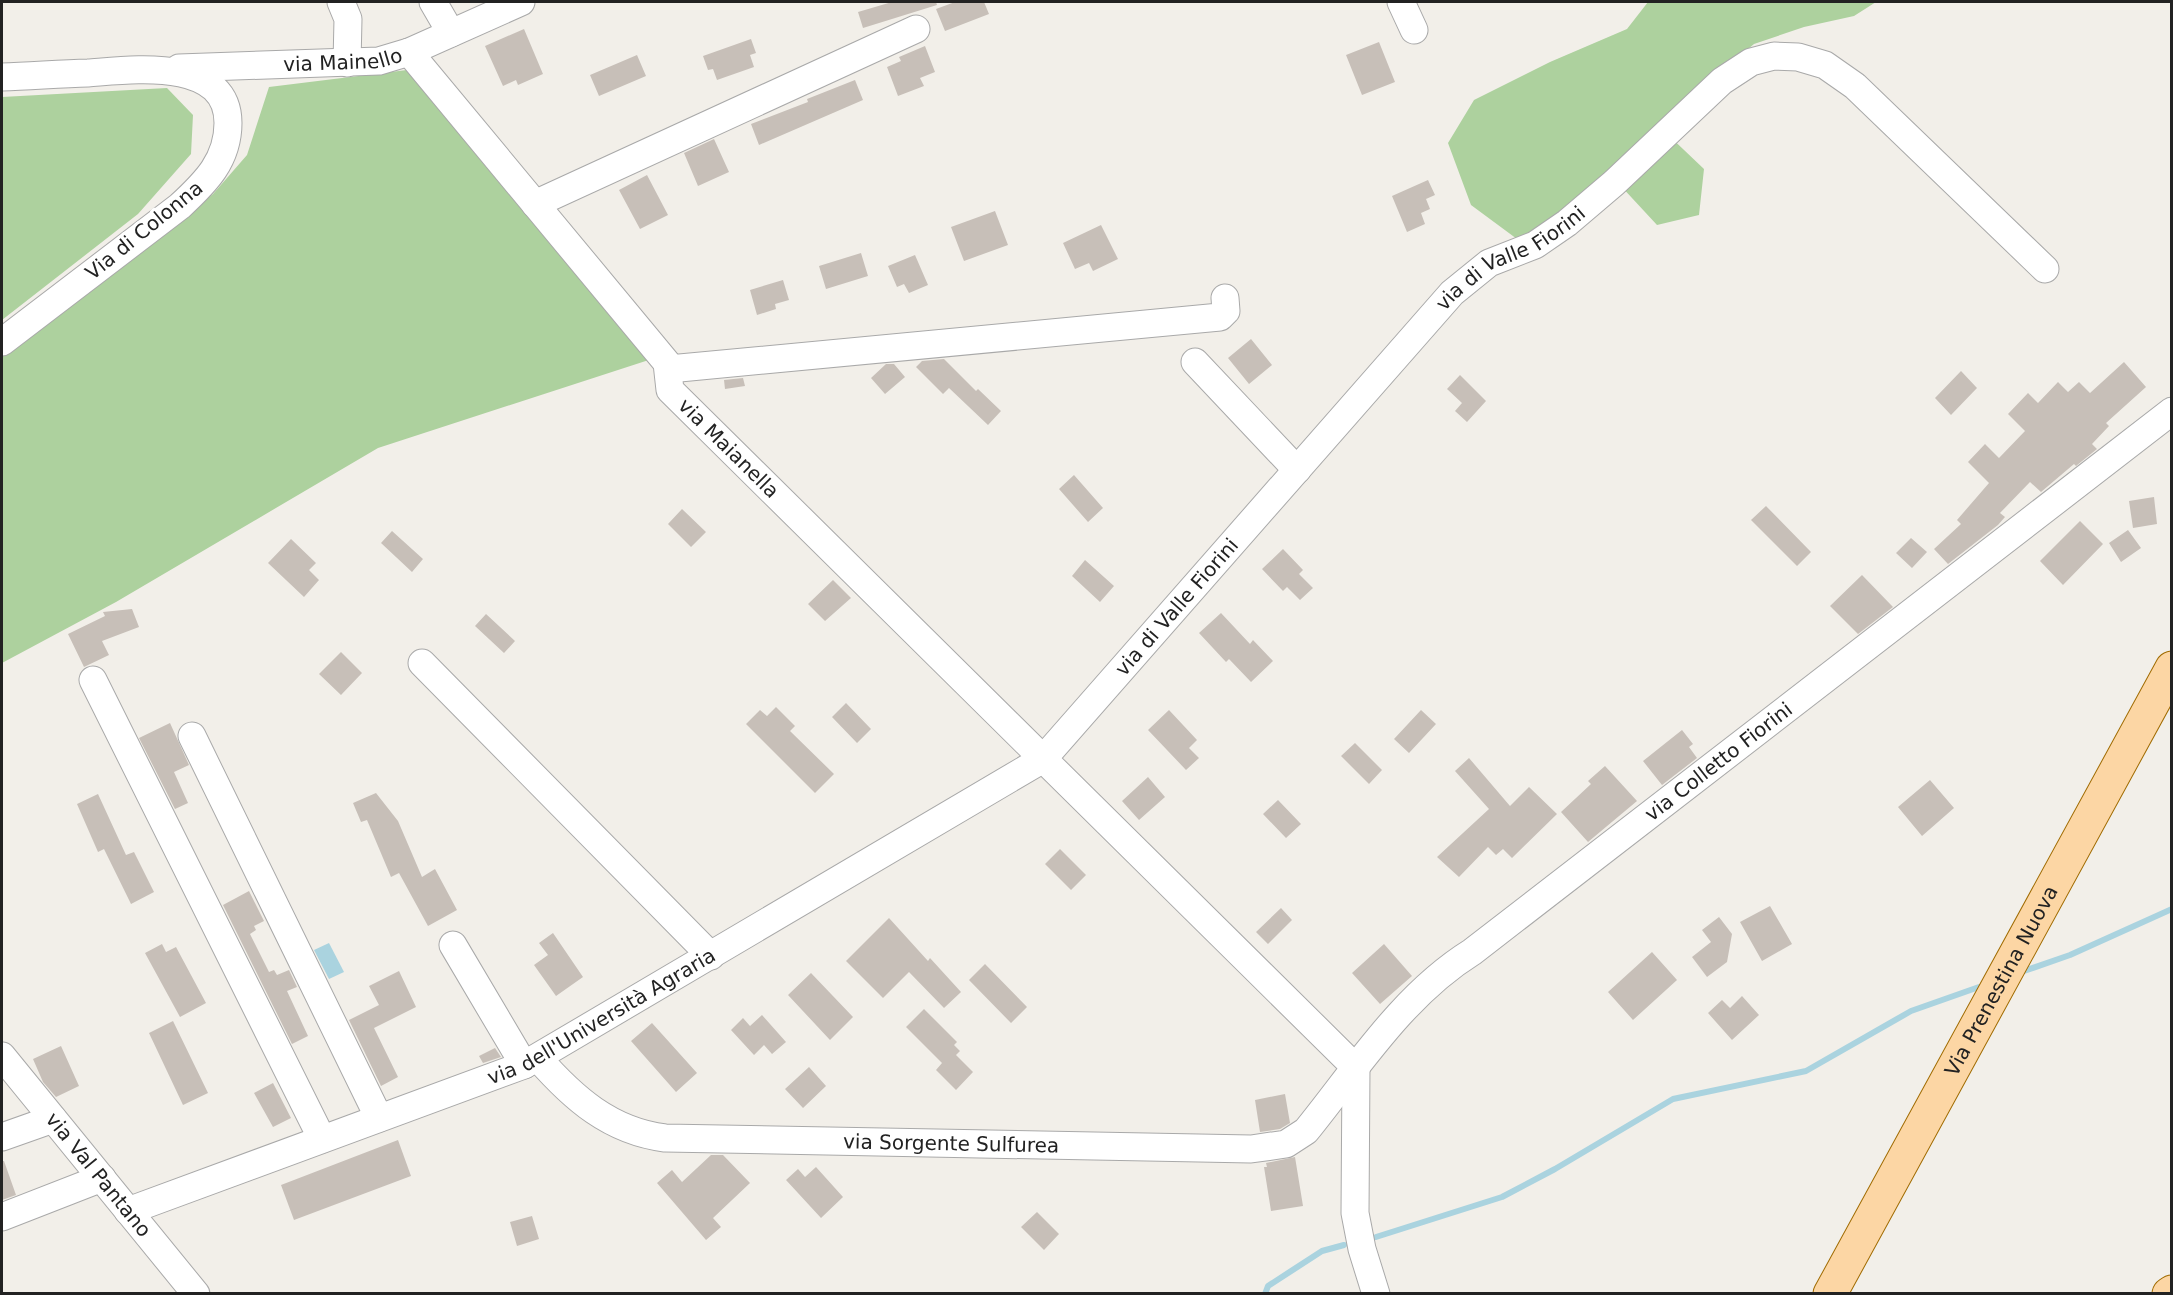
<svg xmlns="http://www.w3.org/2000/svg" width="2173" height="1295" font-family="'DejaVu Sans',sans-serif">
  <rect width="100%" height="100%" fill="#f2efe9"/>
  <!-- forest -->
  <path fill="#add19e" d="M1648 2H1876L1854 16 1804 27 1754 44 1712 79 1663 130 1704 169 1699 215 1657 225 1607 171 1576 207 1517 239 1471 205 1448 143 1474 100 1550 62 1627 29Z
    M407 70 658 357 378 448 116 602 2 663V354L91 290 213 194 247 155 269 87Z
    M167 88 193 115 191 154 138 214 2 320V97Z"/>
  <!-- water -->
  <path fill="#aad3df" d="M329 943 344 972 329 979 314 950Z"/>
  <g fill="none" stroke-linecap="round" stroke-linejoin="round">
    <!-- stream -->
    <path stroke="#aad3df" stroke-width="6" d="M2024 971 2070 955 2172 909
      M1376 1237 1502 1197 1555 1169 1673 1099 1806 1071 1911 1011 1979 987
      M1265 1294 1268 1286 1322 1251 1344 1245"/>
  </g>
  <!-- building -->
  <path fill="#c7bfb8" d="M892 2H936L937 5 863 28 858 12Z
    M955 2H984L989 14 945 31 936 9Z
    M524 29 543 74 518 85 516 80 503 86 485 46Z
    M751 39 756 53 750 55 754 67 717 80 713 69 708 70 703 56Z
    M1379 42 1395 82 1362 95 1346 55Z
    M925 46 935 72 920 78 924 86 898 96 887 67 901 61 899 57Z
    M637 55 646 76 599 96 590 75Z
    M855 80 863 100 759 145 751 124 808 102 807 99Z
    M714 139 729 172 698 186 684 153Z
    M647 175 668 215 640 229 619 190Z
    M1428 180 1435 195 1426 199 1430 209 1421 213 1425 224 1407 232 1392 196Z
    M995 211 1008 245 964 261 951 227Z
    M1101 225 1118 259 1093 271 1089 263 1075 269 1063 243Z
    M861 253 868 276 826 289 819 266Z
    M915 255 928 285 909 293 904 284 897 287 888 266Z
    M783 280 789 300 775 304 776 309 757 315 750 290Z
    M1251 339 1272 365 1249 384 1228 358Z
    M944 359 976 391 978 389 1001 411 988 425 949 388 943 394 916 367 922 361Z
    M2124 362 2146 387 2106 423 2109 426 2092 444 2097 449 2076 466 2074 464 2041 492 2030 482 2000 513 2005 517 1998 525 1948 564 1934 549 1961 524 1957 520 1989 483 1968 462 1985 444 1999 458 2025 431 2008 414 2028 393 2038 403 2058 382 2068 392 2079 382 2090 393Z
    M886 364H894L905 377 885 394 871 378Z
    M1961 371 1977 388 1951 415 1935 398Z
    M1460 375 1486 401 1467 422 1455 411 1462 403 1447 389Z
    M743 378 745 386 725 389 724 380Z
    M1074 475 1103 508 1088 522 1059 489Z
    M2154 497 2157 524 2133 528 2129 501Z
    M1766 506 1811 552 1797 566 1751 520Z
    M682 509 706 532 691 547 668 524Z
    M2080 521 2103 544 2063 585 2040 561Z
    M2128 530 2141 548 2121 562 2109 543Z
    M392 531 423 559 412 572 381 543Z
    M1911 538 1927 552 1912 568 1896 553Z
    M291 539 316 563 309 570 319 580 304 597 268 563Z
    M1283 549 1303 570 1299 574 1313 588 1300 600 1287 587 1283 591 1262 569Z
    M1085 560 1114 586 1100 602 1072 576Z
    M1862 575 1893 607 1858 634 1830 606Z
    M833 580 851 598 825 621 808 604Z
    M132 609 139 627 102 641 109 655 84 667 68 634 105 616 103 612Z
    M1221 613 1250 644 1253 640 1273 661 1251 682 1229 659 1226 662 1199 633Z
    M486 614 515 641 504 653 475 626Z
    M341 652 362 673 341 695 319 674Z
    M846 703 871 729 857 743 832 717Z
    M776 707 795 726 790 731 834 774 815 793 746 724 760 710 767 716Z
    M1169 710 1197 740 1189 748 1199 758 1186 770 1148 730Z
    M1421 710 1436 724 1409 753 1394 739Z
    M170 723 189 765 174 772 188 803 175 809 139 738Z
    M1682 730 1693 744 1689 747 1697 758 1662 785 1643 761Z
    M1355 743 1382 770 1369 784 1341 756Z
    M1469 758 1510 806 1529 787 1557 814 1512 858 1503 849 1496 855 1488 847 1459 877 1437 857 1489 809 1455 771Z
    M1605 766 1637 801 1588 842 1561 812 1591 784 1588 781Z
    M1148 777 1165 797 1139 820 1122 801Z
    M1930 780 1954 808 1922 836 1898 807Z
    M376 793 398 821 422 877 435 869 457 910 428 926 399 873 391 877 367 820 361 822 353 803Z
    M98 794 126 855 134 852 154 892 131 904 104 849 98 852 77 804Z
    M1278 800 1301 824 1286 838 1263 814Z
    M1060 849 1086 875 1071 890 1045 864Z
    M249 891 264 921 254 926 256 930 250 934 269 972 274 970 277 975 289 970 297 987 287 991 308 1036 292 1044 223 905Z
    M1770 906 1792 944 1762 961 1740 922Z
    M1281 908 1292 920 1268 944 1256 932Z
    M1719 917 1732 934 1727 962 1707 977 1692 957 1711 942 1702 930Z
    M889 918 928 961 930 958 961 992 944 1008 909 972 883 998 846 961Z
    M553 933 583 977 556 996 534 965 548 955 539 943Z
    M162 944 166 952 176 947 206 1003 180 1017 145 953Z
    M1384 944 1412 976 1380 1004 1352 973Z
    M1652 952 1677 980 1633 1020 1608 992Z
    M985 964 1027 1007 1011 1023 969 980Z
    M399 971 416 1007 374 1028 398 1077 381 1086 349 1020 379 1005 369 986Z
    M811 973 853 1017 830 1040 788 995Z
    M1742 996 1759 1015 1732 1040 1708 1013 1722 1000 1730 1008Z
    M924 1009 957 1042 954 1045 960 1051 956 1055 973 1072 956 1090 936 1070 942 1063 906 1027Z
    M762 1015 786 1042 772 1054 764 1045 754 1055 731 1030 743 1018 750 1026Z
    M173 1021 208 1093 183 1105 149 1033Z
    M652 1023 697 1073 676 1092 631 1041Z
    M61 1046 79 1086 56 1097 43 1082 33 1059Z
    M495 1048 501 1057 483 1063 479 1056Z
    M809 1067 826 1086 803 1108 785 1089Z
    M273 1083 291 1118 273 1127 254 1093Z
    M1285 1094 1290 1123 1280 1129 1260 1132 1255 1100Z
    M398 1140 411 1176 294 1220 281 1185Z
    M711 1155H723L750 1183 713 1218 721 1227 706 1240 657 1183 672 1170 682 1182Z
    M1295 1157 1303 1206 1271 1211 1264 1167H1267L1266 1163Z
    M2 1161H4L16 1195 2 1200Z
    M816 1167 843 1197 821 1218 786 1180 798 1169 805 1177Z
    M1037 1212 1059 1234 1044 1250 1021 1227Z
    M532 1216 539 1239 517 1246 510 1222Z"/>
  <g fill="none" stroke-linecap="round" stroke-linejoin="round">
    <defs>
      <g id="minor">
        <path d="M341 2 348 19 347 63"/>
        <path d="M433 2 451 33"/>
        <path d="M1401 2 1414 30"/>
        <path id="s1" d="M409 52 667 363 670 390 1356 1068"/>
        <path id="s2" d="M179 68 379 61 409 52 521 2"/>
        <path d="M2 77C30 76 59 74 88 73 130 70 228 56 228 123 228 160 206 182 180 206L2 342"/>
        <path d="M535 204 916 29"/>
        <path d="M1195 362 1297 470"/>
        <path d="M669 369 1220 317 1226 311 1225 298"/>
        <path d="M422 663 711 956"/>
        <path d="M93 680 322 1139"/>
        <path d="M192 736 379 1118"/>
        <path d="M453 945 524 1065"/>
        <path id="s3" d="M2 1056 196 1294"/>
        <path id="s4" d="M538 1058C573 1098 610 1131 665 1138L1251 1149 1286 1144 1306 1131C1357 1068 1403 995 1472 952L2172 411"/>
        <path d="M1356 1068 1355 1213 1362 1249 1376 1294"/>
        <path d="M2 1137 53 1119"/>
        <path id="s5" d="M128 1211 524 1065 1043 759 1452 293 1489 263 1535 245 1567 223 1614 183 1722 81 1751 62 1774 56 1798 57 1825 65 1855 86 2045 269"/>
        <path d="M2 1217 102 1178"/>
      </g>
      <g id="major">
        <path id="s6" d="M1830 1294 2172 668"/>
        <path d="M2169 1294 2172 1292"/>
      </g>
    </defs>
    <!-- minor casing -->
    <use href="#minor" stroke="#a9a9a9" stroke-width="29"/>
    <!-- major casing -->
    <use href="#major" stroke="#a06b00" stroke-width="35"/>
    <!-- minor -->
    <use href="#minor" stroke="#fff" stroke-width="27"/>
    <!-- major -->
    <use href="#major" stroke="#fcd6a4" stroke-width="33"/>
  </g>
  <g text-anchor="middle" stroke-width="6" stroke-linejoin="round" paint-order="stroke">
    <!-- street labels -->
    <g font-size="20" fill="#222" stroke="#fff">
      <text dy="7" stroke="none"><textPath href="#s2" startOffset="164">via Mainello</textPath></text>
      <text transform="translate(144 230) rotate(-39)" y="7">Via di Colonna</text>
      <text dy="7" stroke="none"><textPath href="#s5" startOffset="1713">via di Valle Fiorini</textPath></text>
      <text dy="7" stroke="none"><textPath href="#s1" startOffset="514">via Maianella</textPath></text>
      <text dy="7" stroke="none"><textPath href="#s5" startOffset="1227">via di Valle Fiorini</textPath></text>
      <text dy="7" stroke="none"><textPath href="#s4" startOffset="1356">via Colletto Fiorini</textPath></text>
      <text dy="7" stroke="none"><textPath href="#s6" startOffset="357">Via Prenestina Nuova</textPath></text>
      <text dy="7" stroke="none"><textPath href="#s5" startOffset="513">via dell'Università Agraria</textPath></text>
      <text dy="7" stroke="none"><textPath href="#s4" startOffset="440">via Sorgente Sulfurea</textPath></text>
      <text dy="7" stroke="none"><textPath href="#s3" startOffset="153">via Val Pantano</textPath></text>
    </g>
  </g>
  <!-- border -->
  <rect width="2173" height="1295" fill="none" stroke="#222222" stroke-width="6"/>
</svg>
